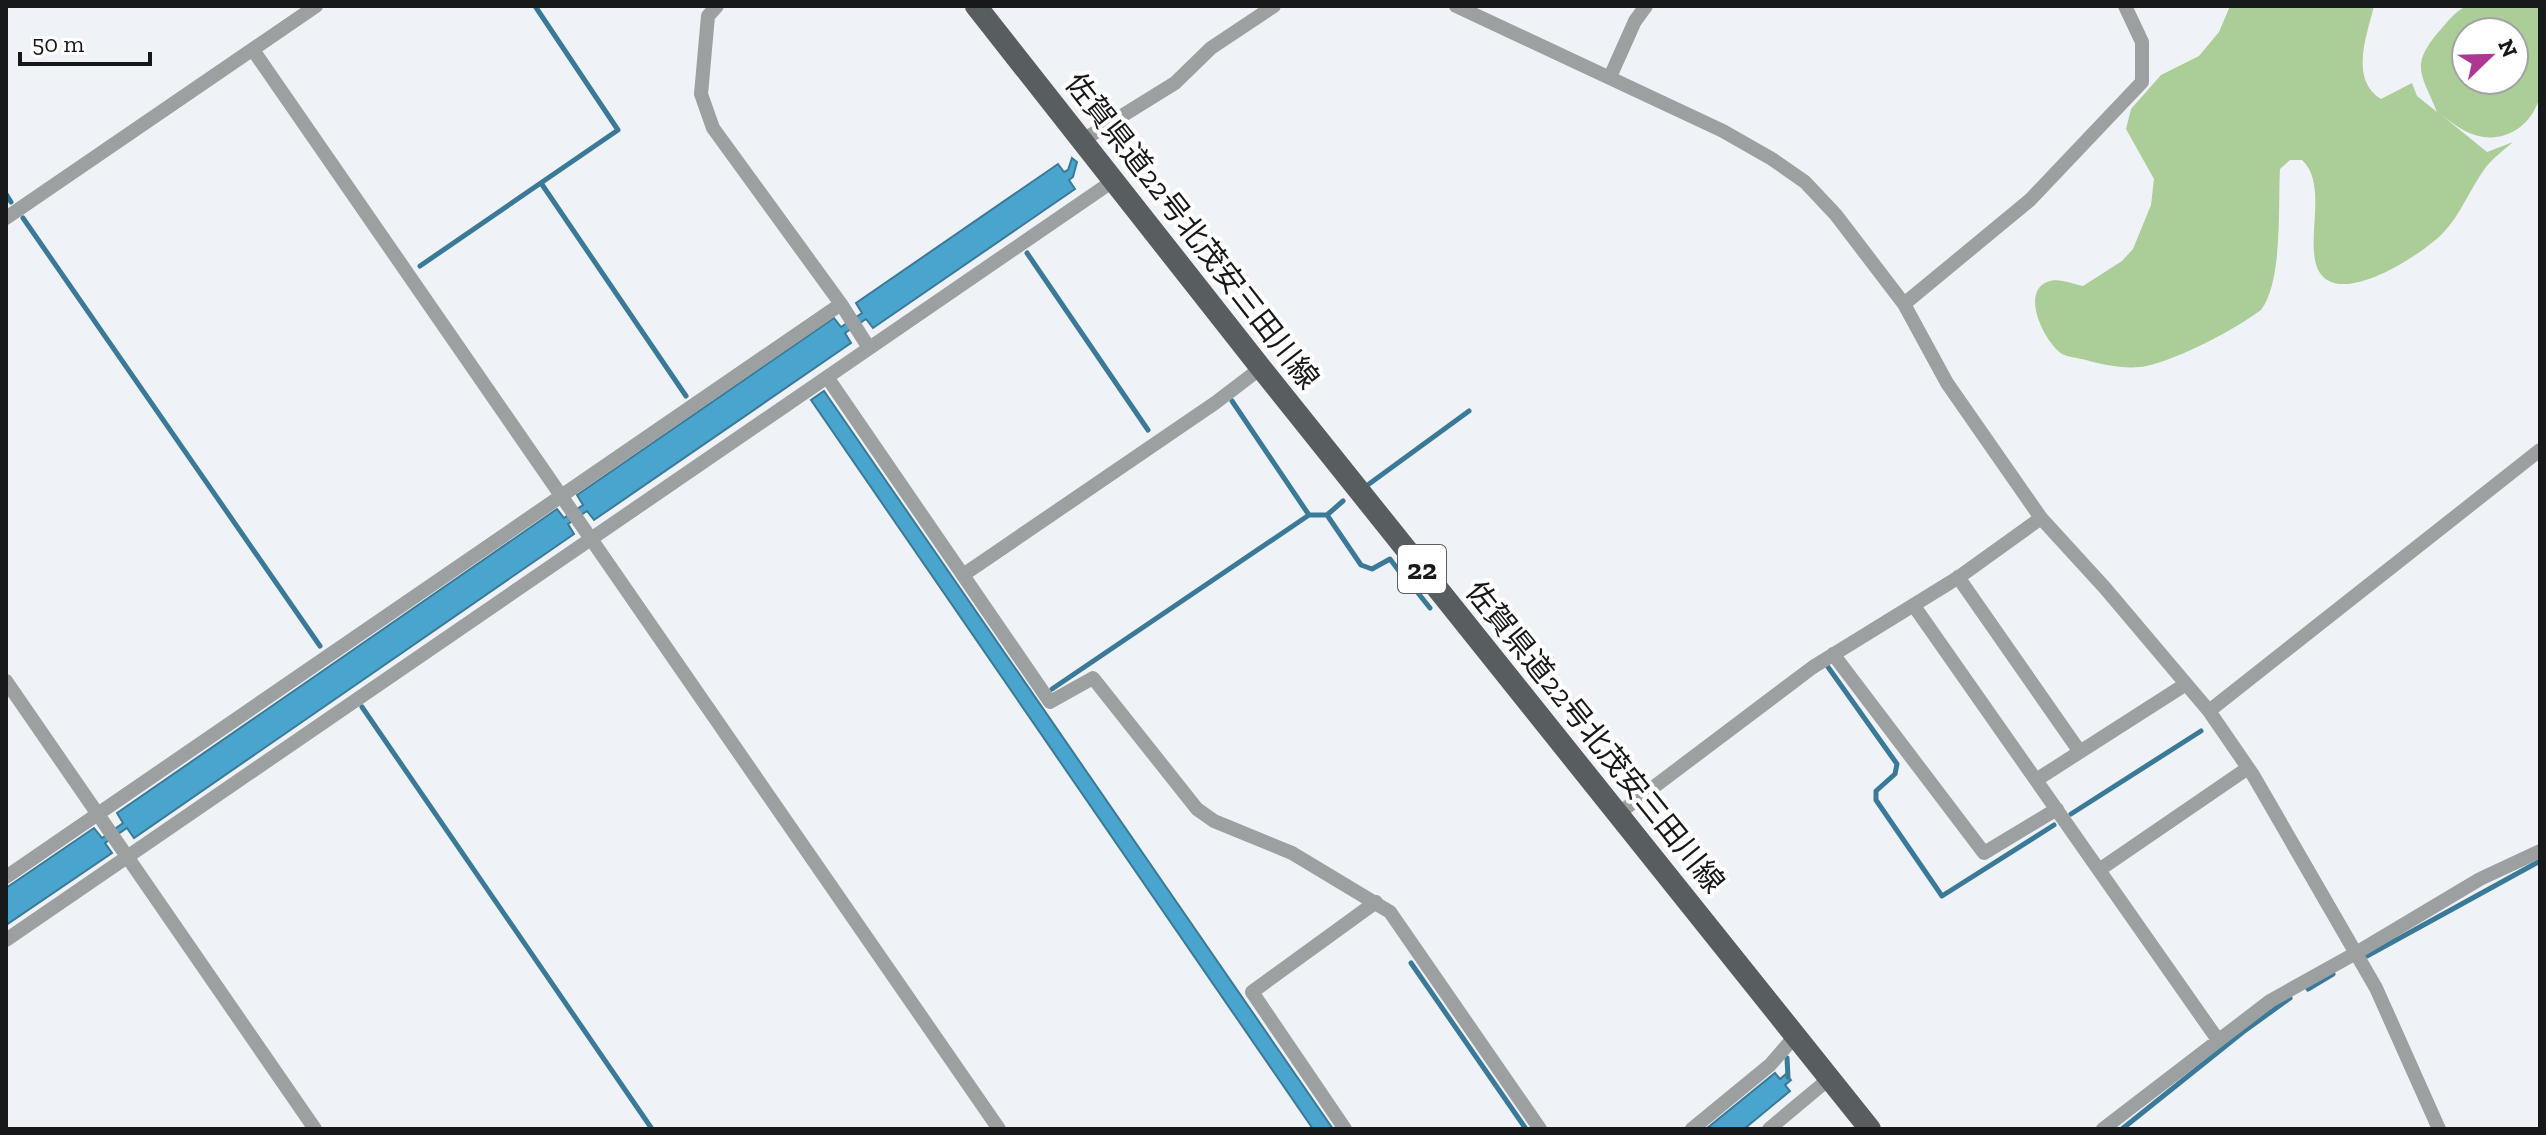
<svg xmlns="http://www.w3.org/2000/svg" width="2546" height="1135" font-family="'Zilla Slab','Noto Sans JP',serif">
  <rect width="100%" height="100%" fill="#eff2f7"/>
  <!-- green -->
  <path fill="#abcd97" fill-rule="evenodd" d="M2230 6H2374C2367 35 2349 79 2381 99L2412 83 2417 96 2437 112C2422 74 2408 66 2442 28 2448 21 2456 11 2465 7 2476 2 2525 6 2540 6 2540 28 2544 82 2539 99 2529 132 2495 147 2465 131 2456 126 2447 119 2439 113L2487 152 2513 142C2504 150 2493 158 2486 167 2470 188 2461 215 2442 234 2420 256 2326 318 2315 260 2309 230 2326 182 2302 160H2290L2280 169C2278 206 2283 281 2261 310 2234 330 2179 359 2146 366 2128 370 2103 365 2086 360 2079 358 2068 357 2062 354 2045 343 2020 293 2047 282 2058 277 2072 284 2083 286L2122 261 2133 249 2151 205 2154 179 2126 129 2131 109 2161 75 2199 56 2219 32ZM2466 32H2514V80H2466Z"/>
  <!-- water -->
  <path fill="#49a4ce" stroke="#3a7a98" stroke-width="2" d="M1072 158 1077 162 1073 177 1069 180 1075 189 873 328 866 319 845 333 851 343 594 520 587 511 568 524 574 534 134 838 127 828 105 843 112 853 6 925V888L94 828 102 838 123 823 117 813 557 509 564 518 583 505 577 495 834 318 841 327 862 313 856 303 1058 164 1064 172 1068 170Z
    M824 391 1333 1129H1313L811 400Z
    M1775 1073 1780 1079 1786 1074 1791 1080 1785 1085 1790 1091 1744 1129H1706Z"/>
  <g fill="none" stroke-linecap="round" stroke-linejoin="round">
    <!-- stream -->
    <path stroke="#3a7a98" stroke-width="5" d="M541 183 686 396
      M6 194 11 202
      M23 218 320 646
      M1027 253 1148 430
      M420 266 618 130 535 6
      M1232 401 1309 515
      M1369 484 1469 411
      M1327 515 1361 565 1372 569 1390 559 1399 571
      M1418 593 1430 608
      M1828 667 1897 764 1895 774 1876 791V800L1942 896 2054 825
      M1052 689 1309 515H1327L1343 501
      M362 707 652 1129
      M2071 814 2201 731
      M2367 956 2540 861
      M1411 963 1526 1129
      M2308 989 2333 974
      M1787 1058 1788 1077
      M2122 1129 2243 1032 2290 998"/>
    <!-- minor -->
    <path stroke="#9da0a1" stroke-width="14" d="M717 6 708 16 701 94 713 128 841 304 869 348
      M1456 6 1723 131 1772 159 1805 182 1836 215 1904 304 1947 383 2041 518 2105 588 2209 711 2253 775 2376 988 2439 1129
      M253 50 999 1129
      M1610 77 1635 21 1646 6
      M1083 140 1175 83 1211 48 1274 6
      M6 218 316 6
      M1904 304 2030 200 2142 82V42L2125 6
      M827 377 1050 702 1093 678 1197 809 1214 821 1292 853 1390 912 1540 1129
      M963 575 1215 403 1261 368
      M1958 577 2080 752
      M1914 606 2218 1040
      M1833 654 1984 853 2057 809
      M6 681 315 1129
      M2209 711 2540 450
      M2036 780 2186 684
      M1618 814 1813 667 1959 577 2041 518
      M2099 870 2248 768
      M6 877 841 304
      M6 940 1113 181
      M1345 1129 1252 992 1376 902
      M1692 1129 1770 1065 1796 1035
      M1769 1129 1830 1078
      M2103 1129 2270 1001 2356 953 2480 879 2540 851"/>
    <!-- primary -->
    <path stroke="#585d5f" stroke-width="22" d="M976 6 1261 368 1870 1129"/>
  </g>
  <g text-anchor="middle" stroke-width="8" stroke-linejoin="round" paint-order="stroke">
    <!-- shield labels -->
    <rect fill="#fff" stroke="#5d5d5f" stroke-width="2" x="1398" y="545" width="48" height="48" rx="6"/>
    <g font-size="28" font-weight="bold" fill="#17181a">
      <text x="1422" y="579">22</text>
    </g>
    <!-- street labels -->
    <g font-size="30" fill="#17181a" stroke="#fff">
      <text transform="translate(1192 231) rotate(52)" y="10">佐賀県道22号北茂安三田川線</text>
      <text transform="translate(1595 737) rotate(51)" y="10">佐賀県道22号北茂安三田川線</text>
    </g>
  </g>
  <!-- border -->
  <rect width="2546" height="1135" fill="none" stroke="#17181a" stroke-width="16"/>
  <!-- north arrow -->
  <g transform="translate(2490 56) rotate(67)"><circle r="38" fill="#ffffff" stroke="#a2a3a3" stroke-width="2"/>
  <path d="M0-6L14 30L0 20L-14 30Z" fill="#ac3891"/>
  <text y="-12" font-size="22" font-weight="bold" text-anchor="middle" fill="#17181a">N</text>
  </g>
  <!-- scale -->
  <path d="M20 52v12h130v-12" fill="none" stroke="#17181a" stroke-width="4"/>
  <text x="32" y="52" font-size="24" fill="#17181a" stroke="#ffffff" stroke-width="6" paint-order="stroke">50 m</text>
</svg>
